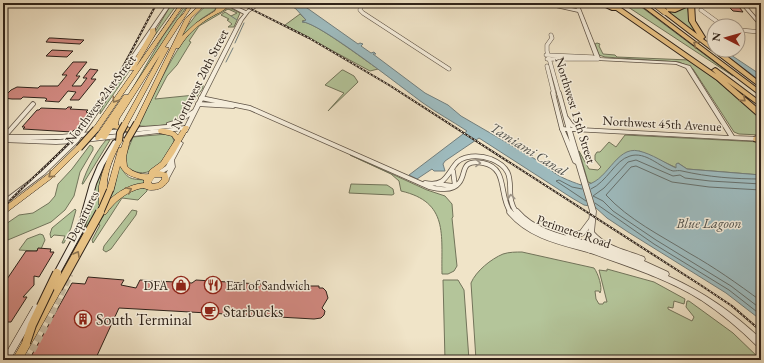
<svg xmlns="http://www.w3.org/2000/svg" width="764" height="363" font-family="'EB Garamond',serif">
  <rect width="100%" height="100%" fill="#f0e4c8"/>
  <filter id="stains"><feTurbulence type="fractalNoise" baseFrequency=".005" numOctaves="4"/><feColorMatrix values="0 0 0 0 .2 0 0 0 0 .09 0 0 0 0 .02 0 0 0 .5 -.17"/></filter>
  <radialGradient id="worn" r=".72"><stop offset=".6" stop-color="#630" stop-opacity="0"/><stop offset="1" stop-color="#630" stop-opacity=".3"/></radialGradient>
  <!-- green -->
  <path fill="#b4c59a" stroke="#72745a" d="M172 3H178L145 49Z
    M187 3H189L131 91 163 36Z
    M209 3H213L216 6 215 10 201 19 183 36H180L196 15Z
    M622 3H636L733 76Z
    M687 4 690 22 699 37 665 10H681Z
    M226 9H232L240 13 234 27H228L232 24 227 20 229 19 221 15 225 12 231 16 237 13 228 9 199 26 189 41 191 42 177 65 167 76 155 99 195 95 201 85H203V88C197 95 194 103 188 111 179 126 155 127 139 126 153 97 174 47 196 26 204 18 216 13 226 9Z
    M300 14 306 20 302 21 303 22C313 21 366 61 378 69L370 71 285 25Z
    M597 43 600 44 599 46 603 54 615 55 617 57 689 60 715 79 761 119V135L739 134 734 132 693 69 688 66 679 62 605 57 599 55 595 44Z
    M142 47H143L128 73 100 114 101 108Z
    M342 70H343L354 76 358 82 328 111 344 93 325 85Z
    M167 134 172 136 174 141C167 160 149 184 127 167L125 157 133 137Z
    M625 135 761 142V175L687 169 678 163 677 168 639 151 598 181 593 184 588 182 579 151 589 169 598 170 601 167 595 160V155L597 152H600L609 142 616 147Z
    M106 140H110L83 184H82C87 168 96 152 106 140Z
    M90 145 93 147V150L80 172 74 196 65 210 51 222 3 242V226L19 215 33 213 49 203 55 196 58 184 72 169Z
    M350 155 427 190 445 196 452 204 453 217 452 218 457 266 454 271 448 274H442C441 235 449 202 401 191L399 181 391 174Z
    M119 163C127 178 127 179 145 180L144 183 106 205Z
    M102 169 99 191 100 207 85 233H83L89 216 94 187Z
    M351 184 387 185 393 189 394 194 392 195 349 193Z
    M142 187 147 189V191L138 200 122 198 93 243 92 240 100 225 98 224C111 203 119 196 142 187Z
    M75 209 76 210 71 228 64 243H62L65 236 54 235 51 238 50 234 52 228Z
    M132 210 137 211 136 215 111 249 106 252 103 250 104 246Z
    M40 234 43 235 45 240 41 249 35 251 19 250 27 239Z
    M522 252 594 268C598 273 603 288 600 293L599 291H595L596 299 599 304H603L604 302H607L599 270 607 271V269L654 282 685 299 684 304 674 301 673 308 668 307V309L692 321 694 317 686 307 687 301H689L733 333 761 360H476L471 283C476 271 491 259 503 254 509 252 516 252 522 252Z
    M443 280H458L464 290 469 360H445Z"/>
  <!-- water -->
  <path fill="#9ebcc0" stroke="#727f7e" d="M287 3H300L358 44 360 43 363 44 361 46 371 53 374 52 376 54H373L425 93 448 105 461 116 547 166C555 176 570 181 581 185L582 182 583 185C607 185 615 145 639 151 652 154 665 163 676 168V164L678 163 687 169 761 175V320L726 293 628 232 607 218 595 207 584 205 572 198 479 138 445 161 443 164 445 171H434L432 169 417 179 409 175 467 131C452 121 437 113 423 103 405 90 318 21 302 22L306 20 296 9Z
    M725 51 761 75V82L750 73 721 52Z"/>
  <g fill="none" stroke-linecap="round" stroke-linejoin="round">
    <!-- shore -->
    <path stroke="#66706d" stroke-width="1" d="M761 184 710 181 685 178 680 175 673 176 636 160 628 162 604 188 593 196 603 201 613 211 656 240 731 286 761 309
      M582 189 572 187 559 180 556 181 586 201
      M591 189C607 182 615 160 630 156 646 151 659 167 673 171 676 171 679 170 682 171 708 177 734 179 761 179
      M761 190 709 187 672 182 636 166 631 167 606 195C629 220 660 235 689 253 714 267 738 284 761 301
      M595 203 654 244 729 290 761 315"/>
    <!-- stream -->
    <path stroke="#727f7e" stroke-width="1" d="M213 5 216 7
      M231 16 237 20
      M235 43 244 23
      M226 62 233 48"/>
  </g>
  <!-- building -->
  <path fill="#d0887f" stroke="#2f231a" d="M700 3 730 4 729 3H736L743 12 733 11 729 7H704L699 6Z
    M49 38H52L84 40 80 44 46 42Z
    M52 50 73 51 67 57 46 56Z
    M73 62H87L76 76H80L72 86H81L87 78H83L90 69 98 70 91 79H96L79 100H70L76 92 68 91 59 102 45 101 47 99 45 98 23 97 21 99H12L3 98 11 90 17 87 38 88 40 86H58L67 75H62Z
    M68 107H72L70 109 88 110 86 112 89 113 76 130H74L72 132 23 129 25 127H22L37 110H39L41 108 66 109Z
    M38 248 51 249 50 252H54L39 277 34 276V285L23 297H27L11 322H6L3 327V285L26 251H37Z
    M88 277 124 280 121 285 136 288 140 280 192 283 196 280 306 287V286H319V288H323L326 291 328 298 322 308 325 311 324 315 321 318 314 319 119 308 95 360H29L72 283 85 284Z"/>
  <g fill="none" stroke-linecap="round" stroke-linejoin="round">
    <!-- secondary-tunnel -->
    <path stroke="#c9bda5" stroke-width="7" stroke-dasharray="7 3.5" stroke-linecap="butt" d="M27 360 49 319 70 274"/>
    <defs>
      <path id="minor-far2" d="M361 3 360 10 363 13 449 69
        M701 10 723 26
        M738 30 761 32
        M551 35 552 38 547 45V51L559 94
        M546 55 592 57 598 59
        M547 59H597
        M547 66 554 94"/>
      <path id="minor-far1" d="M553 93 562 129
        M559 93 569 130
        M201 98 250 108 429 187C438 189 452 192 459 183 467 174 459 159 483 163 509 168 498 196 511 213
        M198 104 233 106
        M3 137H60L123 131
        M4 137 33 104
        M3 140 56 142 76 141
        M453 171 455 186
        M425 183C443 186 445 179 454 166 461 154 480 155 491 159 523 172 501 193 517 213
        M437 184 453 186
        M3 203 43 173 76 141"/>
      <path id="minor" d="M510 212C530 236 561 242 590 250
        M517 212C535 233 565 238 591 245
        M568 237 582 233 591 221"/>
      <path id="tertiary" d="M168 3H172L78 142H74L73 141 74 140Z
        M223 3H228L246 11 258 3H262L249 12 243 20 187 132H183V130L85 142 83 141 82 140 85 138 185 126 190 116 181 122 173 124 175 126 173 128 130 132 128 130 130 128 167 125V123L177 120 193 110 239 20 244 14Z
        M507 3 551 4 577 9 574 3H578L600 58 676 62 690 66 734 136 761 137V141L572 131 596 211 594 232C607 247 627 250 644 257L645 259 644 261 668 272 669 274 668 276C705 293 731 311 761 339V348L758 347C740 329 722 314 701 300 666 278 626 266 588 252L587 250 590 211 576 164 574 163 573 162 560 129 562 127 573 128 569 126 564 118 566 116 568 117 573 124 581 127V128L729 136 686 68 676 64 596 60 578 12 551 6 509 4ZM565 131H567L570 142ZM594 240 600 245 601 246 594 243Z
        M740 3H744L761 23V26H760Z
        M180 141 183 143 174 160 175 167 168 180H164L163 178 168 170 159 175 156 173 157 172 166 166 178 142Z"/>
      <path id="secondary" d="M115 140 118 142 104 165 96 184 83 231 59 275 57 276 55 275 53 273 55 271 77 230 90 184 98 165 113 141Z"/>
      <path id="primary" d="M181 3H185L98 131H94L93 129 94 127 134 70H130L129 69 150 33V29L155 28 156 33 136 67Z
        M190 3H194L165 47 169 48 127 126H123L122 124 160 55 119 119 118 125 131 128 132 130 131 132H129L113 128 106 139H104L101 138 98 140H96L95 138 96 136 124 95H128L178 19 184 13Z
        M202 3H207L191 18 182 36 196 23 215 11 217 7 213 3H218L221 8 227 3H231C226 10 218 13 211 17 197 25 187 35 179 48H176L140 123 139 125H135L134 123 185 19Z
        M184 126H188L189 128C180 141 172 163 159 171L167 173 169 180C165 187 159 190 151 190 147 190 146 188 142 188 127 191 114 202 106 214L103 215 100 214 99 212 102 208 99 205V186L102 174 108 157 117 139H119L122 141C114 155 106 173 107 189L118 150 119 148H121L125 138H127L130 140 126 157 127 166C132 172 141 175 149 174V172L150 170 161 162 175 140 172 136 159 133 158 131 159 129C164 128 174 130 178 135ZM120 166C125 176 134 177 144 180V183C130 184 117 192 107 202V190L110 193 113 192ZM155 177H162V179L158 183 152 184 151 182Z
        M77 146H81L82 148 52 178 3 215V208L48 174Z
        M58 284 61 285 62 288 61 291 22 360H12L55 285Z"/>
      <path id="motorway" d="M597 3H605L610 5 607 3H614L716 74 712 70 715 68 717 69 761 102V107L727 82 761 111V117H759L717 80 616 10H612Z
        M638 3H644L761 91V96Z
        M682 3H688L686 7 675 12 667 11 697 34 689 21 688 3H694L695 21 705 37 703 39 714 47V50H719L761 83V88L663 13V11L658 9 661 7 674 8 682 5Z
        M757 136 761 137V143L754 141 753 139 754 137Z"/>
    </defs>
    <!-- minor-far2 casing -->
    <use href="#minor-far2" stroke="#5f5346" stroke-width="4.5"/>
    <!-- minor-far1 casing -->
    <use href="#minor-far1" stroke="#5f5346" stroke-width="5.5"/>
    <!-- minor casing -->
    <use href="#minor" stroke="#5f5346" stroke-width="7"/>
    <!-- tertiary casing -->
    <use href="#tertiary" stroke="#5f5346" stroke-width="1.5"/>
    <!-- secondary casing -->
    <use href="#secondary" stroke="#2f231a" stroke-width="2"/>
    <!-- primary casing -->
    <use href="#primary" stroke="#2f231a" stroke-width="1"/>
    <!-- motorway casing -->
    <use href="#motorway" stroke="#2f231a" stroke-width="2"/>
    <!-- minor-far2 -->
    <use href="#minor-far2" stroke="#f5eddb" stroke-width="3.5"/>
    <!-- minor-far1 -->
    <use href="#minor-far1" stroke="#f5eddb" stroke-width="4"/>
    <!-- minor -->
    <use href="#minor" stroke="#f5eddb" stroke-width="5.5"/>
    <!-- tertiary -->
    <use href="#tertiary" fill="#f5eddb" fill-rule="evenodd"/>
    <!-- secondary -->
    <use href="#secondary" fill="#f5eddb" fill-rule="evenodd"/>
    <!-- primary -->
    <use href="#primary" fill="#e8c284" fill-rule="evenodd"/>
    <!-- motorway -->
    <use href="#motorway" fill="#e8c284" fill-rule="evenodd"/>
    <defs>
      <path id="rail" d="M239 3 309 38 389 85 702 286 732 306 761 331
        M3 208C27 181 57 158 80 131 113 93 133 46 157 3"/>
    </defs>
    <!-- rail casing -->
    <use href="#rail" stroke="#2f231a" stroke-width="2"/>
    <!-- rail -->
    <use href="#rail" stroke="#f5eddb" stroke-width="1" stroke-dasharray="2" stroke-linecap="butt"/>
    <defs>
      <path id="secondary-bridge" d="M6 360 36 308"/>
      <path id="primary-bridge-far1" d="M127 140 137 123
        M119 141 120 133 125 124
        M79 148 96 129
        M100 213 110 190"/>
      <path id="primary-bridge" d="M58 288 100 212
        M26 343 32 325 57 273"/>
      <path id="motorway-bridge" d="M656 5 665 12"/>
    </defs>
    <!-- secondary-bridge casing -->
    <use href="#secondary-bridge" stroke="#2f231a" stroke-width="8" stroke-linecap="butt"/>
    <!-- primary-bridge-far1 casing -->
    <use href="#primary-bridge-far1" stroke="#2f231a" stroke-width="8" stroke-linecap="butt"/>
    <!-- primary-bridge casing -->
    <use href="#primary-bridge" stroke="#2f231a" stroke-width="10" stroke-linecap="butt"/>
    <!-- motorway-bridge casing -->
    <use href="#motorway-bridge" stroke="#2f231a" stroke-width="7" stroke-linecap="butt"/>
    <!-- secondary-bridge -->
    <use href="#secondary-bridge" stroke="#f5eddb" stroke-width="7"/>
    <!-- primary-bridge-far1 -->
    <use href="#primary-bridge-far1" stroke="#e8c284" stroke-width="6"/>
    <!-- primary-bridge -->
    <use href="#primary-bridge" stroke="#e8c284" stroke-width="8"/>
    <!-- motorway-bridge -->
    <use href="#motorway-bridge" stroke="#e8c284" stroke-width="6"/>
  </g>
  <!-- one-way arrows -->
  <defs><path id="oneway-chevron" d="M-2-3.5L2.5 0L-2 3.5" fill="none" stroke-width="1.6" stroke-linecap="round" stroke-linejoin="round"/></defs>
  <g stroke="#8c724f">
    <use href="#oneway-chevron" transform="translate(696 44) rotate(-144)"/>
    <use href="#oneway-chevron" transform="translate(743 99) rotate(40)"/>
    <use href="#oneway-chevron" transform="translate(115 100) rotate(125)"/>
    <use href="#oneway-chevron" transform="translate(51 175) rotate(140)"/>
    <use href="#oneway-chevron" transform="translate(129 190) rotate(-27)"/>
    <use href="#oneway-chevron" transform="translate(77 254) rotate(-61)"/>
  </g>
  <g stroke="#9c9284">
    <use href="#oneway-chevron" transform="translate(478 163) rotate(1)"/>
    <use href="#oneway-chevron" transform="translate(511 197) rotate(-97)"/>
  </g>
  <!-- icons -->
  <defs>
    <symbol id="shop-ring" viewBox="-11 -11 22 22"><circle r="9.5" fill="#f5eddb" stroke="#8f2418" stroke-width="1.5"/><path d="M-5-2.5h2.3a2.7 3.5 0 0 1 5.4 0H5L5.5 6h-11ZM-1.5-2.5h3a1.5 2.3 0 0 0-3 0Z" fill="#8f2418"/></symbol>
    <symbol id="restaurant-ring" viewBox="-11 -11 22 22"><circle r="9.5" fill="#f5eddb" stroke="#8f2418" stroke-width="1.5"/><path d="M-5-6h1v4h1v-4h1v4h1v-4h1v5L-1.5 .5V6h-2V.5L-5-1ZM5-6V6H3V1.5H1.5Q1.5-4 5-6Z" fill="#8f2418"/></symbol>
    <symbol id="cafe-ring" viewBox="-11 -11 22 22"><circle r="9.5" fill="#f5eddb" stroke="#8f2418" stroke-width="1.5"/><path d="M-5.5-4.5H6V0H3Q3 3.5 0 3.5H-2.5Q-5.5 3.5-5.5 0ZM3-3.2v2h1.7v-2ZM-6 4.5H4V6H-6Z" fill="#8f2418"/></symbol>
    <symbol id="building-ring" viewBox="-11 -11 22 22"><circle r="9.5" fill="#f5eddb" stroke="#8f2418" stroke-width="1.5"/><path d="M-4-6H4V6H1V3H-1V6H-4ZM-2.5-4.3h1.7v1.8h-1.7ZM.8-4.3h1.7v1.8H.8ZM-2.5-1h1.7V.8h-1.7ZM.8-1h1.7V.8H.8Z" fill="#8f2418"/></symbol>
  </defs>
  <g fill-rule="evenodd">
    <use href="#shop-ring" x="171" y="275" width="20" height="20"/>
    <use href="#restaurant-ring" x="203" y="275" width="20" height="20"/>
    <use href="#cafe-ring" x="200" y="301" width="20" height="20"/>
    <use href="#building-ring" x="73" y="309" width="20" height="20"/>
  </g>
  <g text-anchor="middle" stroke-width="3" stroke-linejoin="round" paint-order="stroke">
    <!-- street labels -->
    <g font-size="13" fill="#2f231a" stroke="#f5eddb">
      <text transform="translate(199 79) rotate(-63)" y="5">Northwest 20th Street</text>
      <text transform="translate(100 99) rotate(-53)" y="5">Northwest 21st Street</text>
      <text transform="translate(576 110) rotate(73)" y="5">Northwest 15th Street</text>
      <text transform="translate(662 123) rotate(3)" y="5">Northwest 45th Avenue</text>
      <text transform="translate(82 216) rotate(-63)" y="5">Departures</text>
      <text transform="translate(574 231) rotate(19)" y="5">Perimeter Road</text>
    </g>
    <!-- poi labels -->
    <g font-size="13" fill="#2f231a" stroke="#f5eddb" text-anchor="end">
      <text x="168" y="290">DFA</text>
      <text x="226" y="290" text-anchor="start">Earl of Sandwich</text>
    </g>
    <!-- water labels -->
    <g font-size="14" font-style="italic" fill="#50514c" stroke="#f5eddb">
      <text transform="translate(529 149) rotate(32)" y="5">Tamiami Canal</text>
      <text x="709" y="228">Blue Lagoon</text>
    </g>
    <!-- near-poi labels -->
    <g font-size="16" fill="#2f231a" stroke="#f5eddb" text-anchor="start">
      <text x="223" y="317">Starbucks</text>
      <text x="96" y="325">South Terminal</text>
    </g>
  </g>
  <!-- margin -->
  <rect width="764" height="363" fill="none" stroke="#f0e4c8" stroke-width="16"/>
  <rect x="4" y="4" width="756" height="355" fill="none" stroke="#2f231a" stroke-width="2"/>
  <rect x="8" y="8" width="748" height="347" fill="none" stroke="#2f231a"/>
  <!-- north arrow -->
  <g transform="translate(726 38) rotate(276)"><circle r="19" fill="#f5eddb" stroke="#a69c8e"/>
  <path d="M0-3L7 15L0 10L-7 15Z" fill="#8f2418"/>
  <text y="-6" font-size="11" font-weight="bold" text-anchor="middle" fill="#2f231a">N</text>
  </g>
  <rect width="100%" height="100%" filter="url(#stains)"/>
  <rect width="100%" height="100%" fill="url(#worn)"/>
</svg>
